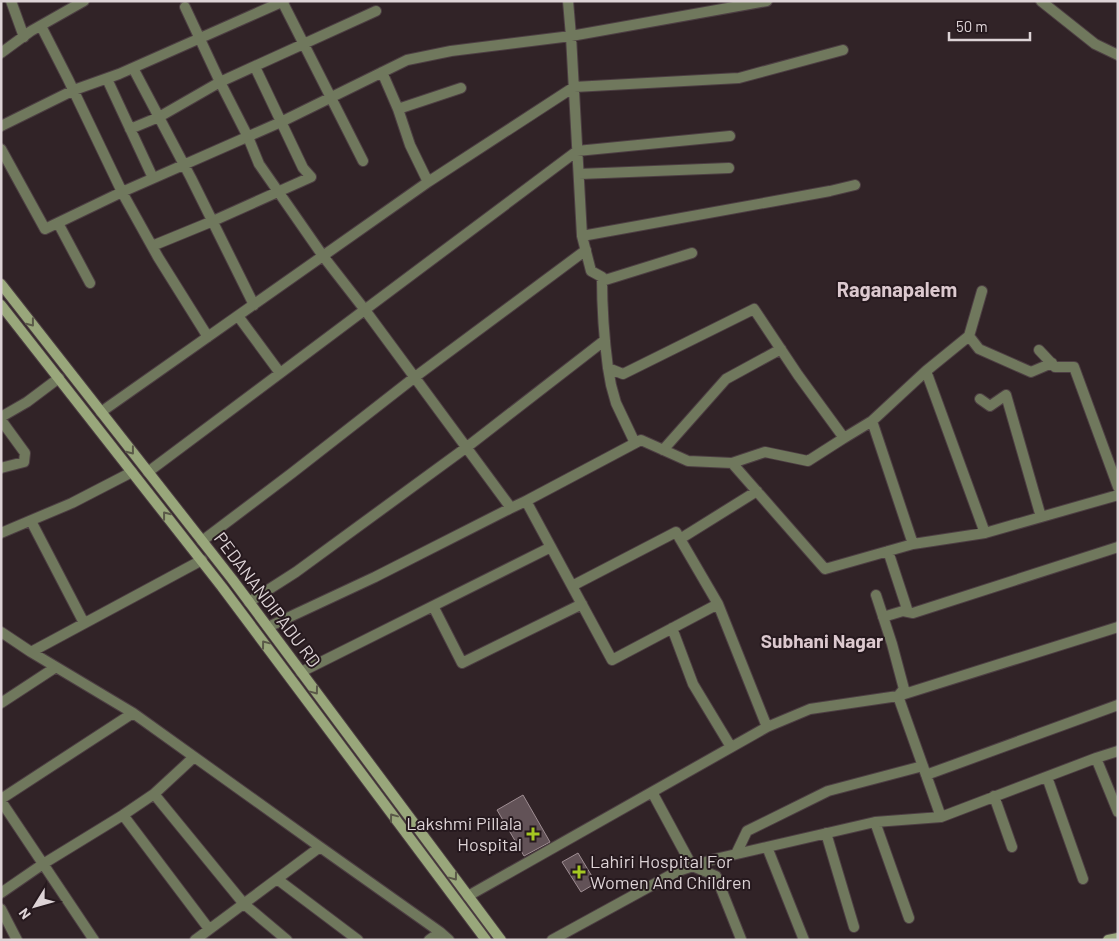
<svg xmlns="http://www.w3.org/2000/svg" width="1119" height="941" font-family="Barlow,sans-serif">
  <rect width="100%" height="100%" fill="#312327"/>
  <!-- building -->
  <path fill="#625257" stroke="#9f8e93" d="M523 795 550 842 524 856 497 810Z
    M578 853 596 883 581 892 562 862Z"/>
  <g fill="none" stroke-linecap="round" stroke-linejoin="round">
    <defs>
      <path id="minor" d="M11 1 24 37
        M282 1 363 161
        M568 1 571 36 582 236 591 271 602 277C602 307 604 338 608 368L623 374 754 309 798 375 844 438 872 421 926 371 969 336 979 349 1031 372 1052 363
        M1041 1 1095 44 1118 55
        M185 7 220 82 248 137 259 164 323 256 365 310 511 508
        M41 26 68 79 123 194 158 257 208 337
        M1 53 31 31 84 1
        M133 68 191 178 254 305
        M382 72 398 109 410 145 428 182
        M107 79 153 178
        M398 109 461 88
        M1 126 74 90 119 74 284 1
        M130 129 159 117 220 82 376 11
        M1 149 45 229 122 192 281 122 407 60 451 51 571 36 767 1
        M579 174 729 168
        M58 223 90 283
        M582 236 830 191 855 185
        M152 246 213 221 311 177 303 168 255 67
        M602 281 692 253
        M238 316 280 373
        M969 336 982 291
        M1039 350 1055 367H1074L1118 487
        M608 368 611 385 616 403 635 443
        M926 371 985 533
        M980 399 990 406 1006 395 1041 517
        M101 412 428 182 574 87 739 78 843 50
        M1 417 27 402 59 378
        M1 420 25 453 24 462 1 468
        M872 421 913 544
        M663 450 726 379 781 349
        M732 463 765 452 808 461 844 438
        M148 472 577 151 730 136
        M526 501 612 660 718 604 676 532 572 586
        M31 521 84 623
        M1 533 72 503 132 472
        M680 539 757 491
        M202 541 292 473 415 377 586 250
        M888 551 908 612
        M876 595 892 644 904 689 898 696
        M249 602 296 572 467 447 605 340
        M718 604 767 727
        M433 606 462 663 582 604
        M883 617 903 611 913 613 1118 547
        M268 627 375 577 511 508 526 501 641 440 688 461 732 463 825 569 913 544 985 533 1118 495
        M672 628 693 684 731 747
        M1 632 31 652 133 713 320 847 440 932 449 940
        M31 652 202 560
        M301 672 551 547
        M898 696 1118 627
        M1 703 56 667
        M1118 751 1096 758 1118 812
        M926 775 1118 705
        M1047 777 1083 879
        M652 792 692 866 716 876 741 939
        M154 794 244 904 287 940
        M994 796 1012 847
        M1 799 133 713
        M1 801 94 940
        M123 815 209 929
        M875 822 909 918
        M826 833 854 927
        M767 847 804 940
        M736 854 747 831 828 791 923 766
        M277 879 358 940
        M1 893 43 864 123 815 154 794 194 757
        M468 896 767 727 810 709 898 696 941 817 1096 758
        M1 909 17 940
        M195 940 320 847
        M429 940 440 932
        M552 940 678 871 715 859 875 822 941 817"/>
      <path id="secondary" d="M1 284 232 579 501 940
        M1 305 222 587 486 940
        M1108 940 1118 938"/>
    </defs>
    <!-- minor casing -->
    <use href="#minor" stroke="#4d3f43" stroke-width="12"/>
    <!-- secondary casing -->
    <use href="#secondary" stroke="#4d3f43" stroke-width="12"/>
    <!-- minor -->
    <use href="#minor" stroke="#70785d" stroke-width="10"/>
    <!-- secondary -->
    <use href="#secondary" stroke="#99a77b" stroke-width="10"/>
  </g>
  <!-- one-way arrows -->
  <defs><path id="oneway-chevron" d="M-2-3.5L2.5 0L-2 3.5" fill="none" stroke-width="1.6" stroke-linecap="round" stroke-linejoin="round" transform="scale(1.25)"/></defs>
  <g stroke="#5a5948">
    <use href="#oneway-chevron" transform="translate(31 323) rotate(52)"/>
    <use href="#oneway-chevron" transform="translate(131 451) rotate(52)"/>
    <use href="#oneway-chevron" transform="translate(166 515) rotate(-128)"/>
    <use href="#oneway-chevron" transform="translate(265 644) rotate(-127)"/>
    <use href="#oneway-chevron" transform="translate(315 691) rotate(53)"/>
    <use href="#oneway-chevron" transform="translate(393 817) rotate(-127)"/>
    <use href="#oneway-chevron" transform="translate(454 877) rotate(53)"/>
  </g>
  <!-- markers -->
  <g fill="#a5c822" stroke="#26191e" stroke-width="2">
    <path d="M530.5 826.5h5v5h5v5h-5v5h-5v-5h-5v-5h5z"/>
    <path d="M576.5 864.5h5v5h5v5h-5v5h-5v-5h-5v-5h5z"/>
  </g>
  <g text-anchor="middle" stroke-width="4" stroke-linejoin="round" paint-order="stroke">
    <!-- street labels -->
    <g font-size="18" fill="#ddd3d6" stroke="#26191e">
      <text transform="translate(267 600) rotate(53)" y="6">PEDANANDIPADU RD</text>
    </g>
    <!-- poi labels -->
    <g font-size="18" fill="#ddd3d6" stroke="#26191e" text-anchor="end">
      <text x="522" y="830">Lakshmi Pillala<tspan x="522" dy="21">Hospital</tspan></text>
      <text x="590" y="868" text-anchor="start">Lahiri Hospital For<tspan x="590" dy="21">Women And Children</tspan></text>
    </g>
    <!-- neighbourhood labels -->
    <g font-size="19" font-weight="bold" fill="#dcc9cf" stroke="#26191e">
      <text x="822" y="648">Subhani Nagar</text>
    </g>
    <!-- quarter labels -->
    <g font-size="20" font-weight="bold" fill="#dcc9cf" stroke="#26191e">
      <text x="897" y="297">Raganapalem</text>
    </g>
  </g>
  <!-- border -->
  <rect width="1119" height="941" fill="none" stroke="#ddd3d6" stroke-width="5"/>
  <!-- north arrow -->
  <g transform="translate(35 906) rotate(233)" stroke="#26191e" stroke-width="4" paint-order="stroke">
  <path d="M0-4L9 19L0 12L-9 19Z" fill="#ddd3d6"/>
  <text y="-8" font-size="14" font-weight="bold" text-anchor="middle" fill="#ddd3d6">N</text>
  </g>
  <!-- scale -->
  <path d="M949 32v8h81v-8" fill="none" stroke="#ddd3d6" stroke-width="2.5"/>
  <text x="956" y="32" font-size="15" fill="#ddd3d6" stroke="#26191e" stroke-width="4" paint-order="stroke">50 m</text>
</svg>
